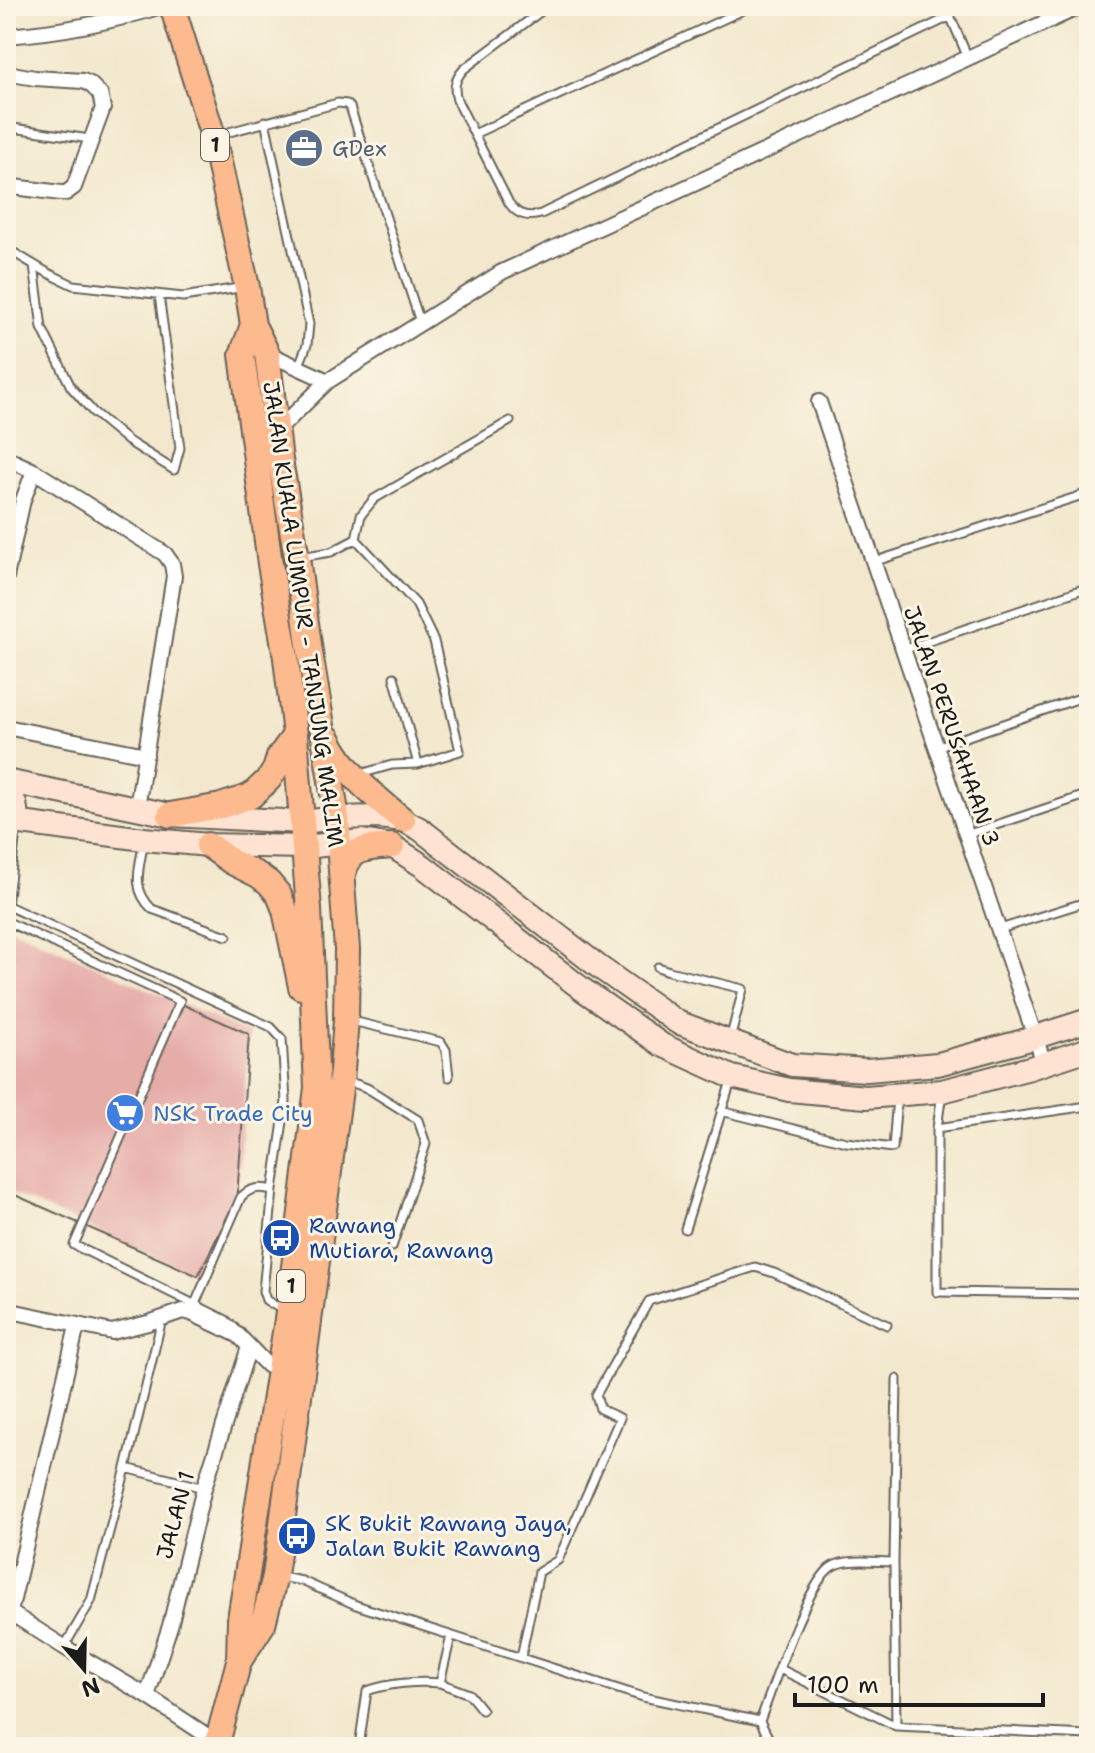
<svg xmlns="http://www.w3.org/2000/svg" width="1095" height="1753" font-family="'Shantell Sans',sans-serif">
  <rect width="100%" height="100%" fill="#fcf5e5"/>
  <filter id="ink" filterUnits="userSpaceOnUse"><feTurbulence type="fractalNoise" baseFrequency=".0125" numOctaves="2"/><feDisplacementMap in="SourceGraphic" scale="16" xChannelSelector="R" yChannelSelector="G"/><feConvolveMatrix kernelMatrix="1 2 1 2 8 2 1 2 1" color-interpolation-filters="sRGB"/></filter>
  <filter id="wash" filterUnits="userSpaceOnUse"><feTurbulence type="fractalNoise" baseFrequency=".006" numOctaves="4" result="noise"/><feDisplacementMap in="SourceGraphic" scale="32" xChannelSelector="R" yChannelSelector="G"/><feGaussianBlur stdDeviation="1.8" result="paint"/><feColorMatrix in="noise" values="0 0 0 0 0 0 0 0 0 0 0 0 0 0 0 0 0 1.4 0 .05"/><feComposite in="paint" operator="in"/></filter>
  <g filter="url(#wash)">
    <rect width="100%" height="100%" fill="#f3e8cd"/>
    <g id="blocks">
      <!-- building -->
      <path fill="#e6aca8" d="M6 926 249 1034 237 1197 198 1276 6 1191Z"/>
    </g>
  </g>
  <g filter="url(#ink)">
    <use href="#blocks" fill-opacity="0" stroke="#67635a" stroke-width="2"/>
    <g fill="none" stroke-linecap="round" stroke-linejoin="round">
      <defs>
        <path id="lane" d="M548 6 464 69C455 79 453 87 457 100L509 203C517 215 527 218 541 214L951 16
          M946 6 968 58
          M265 121 309 324 307 345 298 368
          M6 127 90 139
          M474 134 752 6
          M218 135 338 103 347 104 350 107 420 322
          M6 248 48 273 73 285 183 297 245 287
          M34 265 42 328 71 387 93 412 128 441 174 470 180 448 159 295
          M356 539 416 604 434 641 460 751 418 764 392 765 360 774
          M300 557 331 552 356 539 361 515 374 499 510 421
          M873 562 1089 493
          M903 650 1089 587
          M394 677 418 764
          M936 747 1089 695
          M966 835 1089 794
          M144 840C140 867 130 888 152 909L227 936
          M6 905 271 1027 282 1039 286 1101 273 1190 263 1291 266 1300 282 1310
          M7 905 17 824
          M6 919 8 922 180 1001 74 1245 226 1320 235 1328
          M1000 929 1089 901
          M658 967 669 971 743 989 730 1040
          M352 1021 441 1042 446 1050 449 1077
          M344 1082 356 1084 367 1088 418 1120 426 1144 392 1247
          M942 1093 937 1128V1292L1089 1294
          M721 1111 846 1142 893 1148 897 1097
          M937 1128 1088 1106 1089 1111
          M685 1229 732 1078
          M195 1304 241 1197C251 1187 260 1187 273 1190
          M126 1468 204 1488
          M894 1562 896 1726
          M281 1577 302 1581 356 1605 643 1697 760 1721
          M64 1647 91 1601 126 1468 162 1319
          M521 1657 539 1572 558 1560 620 1418 600 1409 596 1395 649 1301 755 1267 774 1273 887 1325
          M780 1669 896 1726 1089 1735
          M440 1683 469 1694 482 1710
          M359 1747 367 1691C389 1683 417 1681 440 1683L451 1636
          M773 1747 760 1721C772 1690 808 1579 833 1566 847 1558 878 1562 894 1562L897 1379"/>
        <path id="street" d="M6 36C60 32 109 23 161 6
          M6 73 35 78 83 81 90 84 100 94 103 108 74 187 66 193H61L6 186
          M267 353 328 381
          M819 402 1044 1063
          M279 434 284 424 328 381 502 272 1081 6
          M6 458 34 471 165 554 172 564 174 576 137 808
          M6 577 23 500 34 471
          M6 727 146 755
          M6 1310 112 1332 148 1323 183 1311 191 1313 238 1335 268 1366
          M6 1610 64 1647 147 1696 218 1743
          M10 1612 77 1326
          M147 1696 170 1626 204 1488 249 1347"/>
        <path id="secondary" d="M6 781 170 815 302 822 337 818 379 817 403 820 420 829 599 967 677 1022 792 1065 867 1070 938 1064 1023 1041 1089 1020
          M6 792 15 803 18 822
          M6 821 144 839 208 845 304 847 362 841 392 846 423 866 582 989 662 1045 732 1077 789 1090 866 1097 942 1091 1030 1068 1089 1049"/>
        <path id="primary" d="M172 6 213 136 247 287 253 325 267 353 280 460 297 558 310 652 337 818 347 949 346 1020 341 1082 275 1576 263 1624 239 1661
          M328 738C344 772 374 796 403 820
          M170 815 221 806 251 796 269 779 275 770 279 757 295 735
          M208 845 232 862 258 875 269 883 279 895 285 910 301 987
          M342 880C347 848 363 848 392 846
          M216 1747 239 1661 240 1619 288 1313 317 1088 309 909 295 735 286 658 270 564 242 355 253 325"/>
      </defs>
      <!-- lane casing -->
      <use href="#lane" stroke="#67635a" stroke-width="11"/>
      <!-- street casing -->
      <use href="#street" stroke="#67635a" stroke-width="18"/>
      <!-- secondary casing -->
      <use href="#secondary" stroke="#67635a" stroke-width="26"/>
      <!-- primary casing -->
      <use href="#primary" stroke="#67635a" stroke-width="28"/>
      <!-- lane -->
      <use href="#lane" stroke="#fff" stroke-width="7"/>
      <!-- street -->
      <use href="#street" stroke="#fff" stroke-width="14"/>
      <!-- secondary -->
      <use href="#secondary" stroke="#fee3d2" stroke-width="22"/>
      <!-- primary -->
      <use href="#primary" stroke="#fcba8e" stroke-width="24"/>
    </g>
  </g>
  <!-- icons -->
  <defs>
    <symbol id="office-disc" viewBox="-11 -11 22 22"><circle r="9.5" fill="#5c6f8a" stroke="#fcf5e5"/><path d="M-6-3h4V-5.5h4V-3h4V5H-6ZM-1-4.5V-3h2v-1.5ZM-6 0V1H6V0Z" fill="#fff"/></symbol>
    <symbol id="supermarket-disc" viewBox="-11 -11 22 22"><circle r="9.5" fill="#3f7fe0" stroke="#fcf5e5"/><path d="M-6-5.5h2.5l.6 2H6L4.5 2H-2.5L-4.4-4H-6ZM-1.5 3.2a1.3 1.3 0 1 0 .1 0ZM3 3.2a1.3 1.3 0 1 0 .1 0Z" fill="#fff"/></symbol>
    <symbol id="bus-disc" viewBox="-11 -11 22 22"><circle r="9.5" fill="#1a4fb4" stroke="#fcf5e5"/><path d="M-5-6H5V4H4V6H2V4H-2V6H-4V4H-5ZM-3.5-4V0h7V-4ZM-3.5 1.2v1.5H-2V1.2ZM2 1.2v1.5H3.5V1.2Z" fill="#fff"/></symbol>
  </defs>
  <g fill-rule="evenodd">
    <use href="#office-disc" x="282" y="126" width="44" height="44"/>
    <use href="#supermarket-disc" x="103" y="1091" width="44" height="44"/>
    <use href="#bus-disc" x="259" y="1216" width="44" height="44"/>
    <use href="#bus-disc" x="275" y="1514" width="44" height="44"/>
  </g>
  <g text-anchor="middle" stroke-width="6" stroke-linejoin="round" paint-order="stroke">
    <!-- shield labels -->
    <g fill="#fcf5e5" stroke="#5f5d58" stroke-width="2">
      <rect x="201" y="129" width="28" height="32" rx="6"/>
      <rect x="277" y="1270" width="28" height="32" rx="6"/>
    </g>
    <g font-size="20" font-weight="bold" fill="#1c1c1c">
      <text x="215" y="152">1</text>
      <text x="291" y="1293">1</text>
    </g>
    <!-- service labels -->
    <g font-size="22" fill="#4e5e75" stroke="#fcf5e5" text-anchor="start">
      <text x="332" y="156">GDex</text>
    </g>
    <!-- street labels -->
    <g font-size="22" fill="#1c1c1c" stroke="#fcf5e5">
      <text transform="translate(304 614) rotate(82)" y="8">JALAN KUALA LUMPUR - TANJUNG MALIM</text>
      <text transform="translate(952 726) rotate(71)" y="8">JALAN PERUSAHAAN 3</text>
      <text transform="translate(175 1515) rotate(-75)" y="8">JALAN 1</text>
    </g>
    <!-- shop labels -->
    <g font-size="22" fill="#366cbe" stroke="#fcf5e5" text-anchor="start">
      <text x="153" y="1121">NSK Trade City</text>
    </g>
    <!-- transit labels -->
    <g font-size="22" fill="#164399" stroke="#fcf5e5" text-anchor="start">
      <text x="309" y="1233">Rawang<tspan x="309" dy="25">Mutiara, Rawang</tspan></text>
      <text x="325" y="1531">SK Bukit Rawang Jaya,<tspan x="325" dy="25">Jalan Bukit Rawang</tspan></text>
    </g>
  </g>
  <!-- margin -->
  <rect width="1095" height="1753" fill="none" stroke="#fcf5e5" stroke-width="32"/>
  <!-- north arrow -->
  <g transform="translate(84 1669) rotate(160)" stroke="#fcf5e5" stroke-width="6" paint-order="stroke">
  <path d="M0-6L14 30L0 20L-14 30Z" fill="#1c1c1c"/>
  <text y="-12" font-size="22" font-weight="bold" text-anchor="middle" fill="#1c1c1c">N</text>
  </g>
  <!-- scale -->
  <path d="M795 1693v12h248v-12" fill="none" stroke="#1c1c1c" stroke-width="4"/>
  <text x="807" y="1693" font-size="24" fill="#1c1c1c" stroke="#fcf5e5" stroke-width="6" paint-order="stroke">100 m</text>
</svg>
